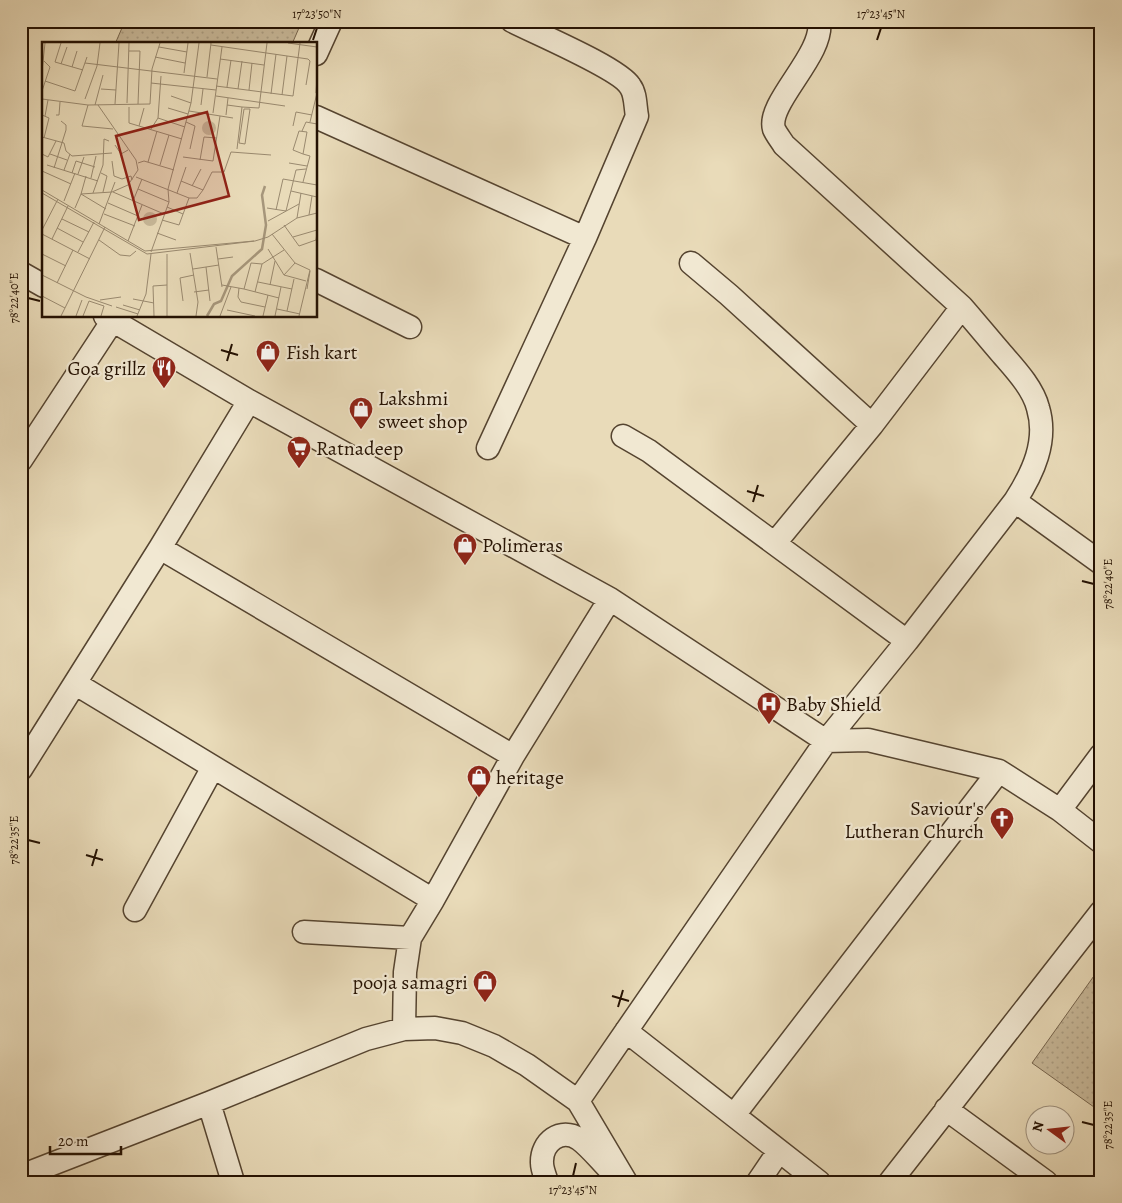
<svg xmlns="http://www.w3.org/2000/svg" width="1122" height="1203" font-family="Alegreya,serif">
  <defs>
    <pattern id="park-dots" width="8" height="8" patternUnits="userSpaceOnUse" patternTransform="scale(1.25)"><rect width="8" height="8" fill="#c8b99a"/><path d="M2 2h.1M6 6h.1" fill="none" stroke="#ac9e83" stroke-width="1.8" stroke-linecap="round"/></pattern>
  </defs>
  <rect width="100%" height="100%" fill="#e9dbb9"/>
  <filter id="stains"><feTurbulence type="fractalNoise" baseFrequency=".004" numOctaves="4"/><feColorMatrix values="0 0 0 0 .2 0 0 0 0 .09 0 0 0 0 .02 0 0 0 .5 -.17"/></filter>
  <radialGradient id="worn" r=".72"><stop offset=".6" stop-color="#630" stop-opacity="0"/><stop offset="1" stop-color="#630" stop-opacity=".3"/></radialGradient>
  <!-- park -->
  <path fill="url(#park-dots)" stroke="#76654e" d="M125 21H302L292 44H115Z
    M1101 966V1112L1032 1063Z"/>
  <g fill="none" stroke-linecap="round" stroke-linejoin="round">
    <defs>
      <path id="street" d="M316 54 331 21
        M316 117 585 238
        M691 263 729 295 872 425
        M21 273 44 286
        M316 280 410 327
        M962 307C976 323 989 339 1002 354 1015 369 1033 388 1038 408 1048 441 1033 473 1015 501
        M105 316 249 401 610 599 826 741 868 740 999 771 1060 810 1101 842
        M623 436 649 451 907 641
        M488 448 585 238 637 116C635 106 636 94 630 86 619 68 535 33 512 21
        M21 460 113 320
        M775 543 872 425 962 307 784 145C781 140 776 134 774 129 766 103 825 54 819 21
        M160 548 513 756
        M76 684 433 900
        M21 769 160 548 249 401
        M1060 810 1101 755
        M135 910 213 767
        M304 932 410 938
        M404 1029 405 972 410 938 433 900 513 756 610 599
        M626 1031 819 1182
        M578 1101 826 741 907 641 1015 501 1101 563
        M209 1103 233 1182
        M946 1109 1046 1182
        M734 1115 999 771
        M21 1176 209 1103 366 1039 404 1029 435 1028 462 1033 494 1046 527 1065 578 1101 626 1182
        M547 1182C545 1176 542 1169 542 1163 541 1142 561 1127 579 1139 590 1147 600 1160 610 1170
        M758 1182 779 1151
        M890 1182 1101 912"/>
    </defs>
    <!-- street casing -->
    <use href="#street" stroke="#554430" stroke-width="25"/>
    <!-- street -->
    <use href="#street" stroke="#f1e8d2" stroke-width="22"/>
  </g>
  <!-- ticks -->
  <path fill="none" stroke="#241102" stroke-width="2" d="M313 40 317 28M877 40 881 28M28 298 40 301M221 350 238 355M227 361 232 344M747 491 764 496M753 502 758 485M1082 581 1094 584M28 840 40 843M86 855 103 860M92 866 97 849M612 996 629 1001M618 1007 623 990M1082 1122 1094 1125M573 1176 576 1163"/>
  <!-- icons -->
  <defs>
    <symbol id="shop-pin" viewBox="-11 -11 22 30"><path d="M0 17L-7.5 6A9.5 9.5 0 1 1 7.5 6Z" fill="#8f2418" stroke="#f1e8d2"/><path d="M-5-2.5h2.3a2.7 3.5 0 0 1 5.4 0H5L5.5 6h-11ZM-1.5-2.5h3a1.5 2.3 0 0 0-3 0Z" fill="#fff"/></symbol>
    <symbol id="restaurant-pin" viewBox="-11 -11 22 30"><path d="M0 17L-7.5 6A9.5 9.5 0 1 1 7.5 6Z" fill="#8f2418" stroke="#f1e8d2"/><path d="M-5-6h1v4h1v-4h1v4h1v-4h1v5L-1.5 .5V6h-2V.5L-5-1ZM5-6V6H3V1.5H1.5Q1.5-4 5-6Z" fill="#fff"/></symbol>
    <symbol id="supermarket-pin" viewBox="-11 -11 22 30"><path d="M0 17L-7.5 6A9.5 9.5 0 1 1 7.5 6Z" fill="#8f2418" stroke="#f1e8d2"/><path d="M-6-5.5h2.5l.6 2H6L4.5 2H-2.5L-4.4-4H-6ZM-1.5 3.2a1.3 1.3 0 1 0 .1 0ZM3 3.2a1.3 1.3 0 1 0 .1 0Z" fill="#fff"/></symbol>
    <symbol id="hospital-pin" viewBox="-11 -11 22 30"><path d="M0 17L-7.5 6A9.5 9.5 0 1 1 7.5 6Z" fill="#8f2418" stroke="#f1e8d2"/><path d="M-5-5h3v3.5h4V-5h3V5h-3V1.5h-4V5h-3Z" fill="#fff"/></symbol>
    <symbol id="church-pin" viewBox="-11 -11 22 30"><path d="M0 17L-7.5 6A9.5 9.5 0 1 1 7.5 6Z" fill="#8f2418" stroke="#f1e8d2"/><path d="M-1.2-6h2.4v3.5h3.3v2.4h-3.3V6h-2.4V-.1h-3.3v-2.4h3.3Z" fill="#fff"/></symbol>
  </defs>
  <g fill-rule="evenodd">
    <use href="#shop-pin" x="254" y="338" width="28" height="38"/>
    <use href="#restaurant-pin" x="150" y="354" width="28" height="38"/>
    <use href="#shop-pin" x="347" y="395" width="28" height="38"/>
    <use href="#supermarket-pin" x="285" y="434" width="28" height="38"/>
    <use href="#shop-pin" x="451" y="531" width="28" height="38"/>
    <use href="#hospital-pin" x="755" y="690" width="28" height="38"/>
    <use href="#shop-pin" x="465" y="763" width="28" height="38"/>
    <use href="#church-pin" x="988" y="805" width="28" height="38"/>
    <use href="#shop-pin" x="471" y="968" width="28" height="38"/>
  </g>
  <g text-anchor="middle" stroke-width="4.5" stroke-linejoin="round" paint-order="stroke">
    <!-- poi labels -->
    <g font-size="20" fill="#241102" stroke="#f1e8d2" text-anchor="start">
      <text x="286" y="359">Fish kart</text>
      <text x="146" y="375" text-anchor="end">Goa grillz</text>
      <text x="378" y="405">Lakshmi<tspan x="378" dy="23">sweet shop</tspan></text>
      <text x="316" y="455">Ratnadeep</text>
      <text x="482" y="552">Polimeras</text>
      <text x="786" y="711">Baby Shield</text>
      <text x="496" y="784">heritage</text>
      <text x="984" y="815" text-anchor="end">Saviour's<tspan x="984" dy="23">Lutheran Church</tspan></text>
      <text x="468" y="989" text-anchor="end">pooja samagri</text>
    </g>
  </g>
  <!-- overview -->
  <g transform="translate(42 42)">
    <rect width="275" height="275" fill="#e9dbb9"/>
    <path d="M160 86a7 7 0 1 1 14 0a7 7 0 1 1-14 0ZM101 177a7 7 0 1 1 14 0a7 7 0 1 1-14 0Z" fill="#c8b99a"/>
    <path fill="none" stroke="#a6967b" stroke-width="2.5" d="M165 274 172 262 179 259 190 234 220 207 224 183 220 153 223 144"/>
    <path fill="none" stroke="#9a8a70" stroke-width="1" d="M19 1 13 20 41 28M246 1 275 5M169 3 266 17 268 19 264 43M117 5 145 10M87 9H98L96 62M113 15 143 21M178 17 222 23M43 21 175 37M19 22 25 5M30 25 35 9M0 29 3 1M142 31 146 1M165 35 169 1M3 39 33 49 45 15M109 41 174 48M174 44 251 54 258 1M185 45 189 18M59 47 74 48M196 47 200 19M207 48 210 21M0 49 8 25 2 19M274 51 275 35M229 52 234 12M240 53 245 14M129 54 149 61M174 54 243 64M0 57 46 63 108 62 110 27 118 1M43 57 55 24 58 1M85 61 87 1M73 62 77 1M46 63 40 84 71 87M53 63 61 33M159 63 161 47M185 63 200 65M87 65V81L140 97M126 66 146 72M202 67H208L203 102 197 101ZM147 69 191 76M171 71 180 5M0 73 7 76 2 96M14 73H17L18 60M184 73 186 56M3 74 6 58M116 76 143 85M144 80 153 84 148 107M268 80 275 51M97 84 102 66M251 84 254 70 270 73M109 87 116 76 119 34M257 89 265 90 261 112 251 108ZM260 89 264 80 275 82M0 95 22 101 24 109 30 114 70 111M73 103 79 112 86 108M195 107 200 65 217 66 225 1M0 112 6 115 14 99M8 112 25 118M141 115 171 119 178 74M158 118 162 95 175 96M70 119 72 134 80 137 89 134 90 138M106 120 115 89M96 121 102 119 132 128M247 121 265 124M5 123 56 139M118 123 127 93M12 126 24 88V83L19 79M22 128 28 112M0 129 29 142M30 131 34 119 53 125M59 131 65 134 61 150M36 132 42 115M44 134 39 152 64 167M94 135 147 156 137 183 120 178M49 136 54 114M139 139 161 148 170 130H182L189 110 229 113M261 140 268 114 261 112M150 144 159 127M96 147 127 160M0 148 103 209 212 199M249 149 275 155M71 150 122 172M0 151 105 212 213 199 226 195 255 176 275 171M51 151 61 123 62 97 67 99M135 151 144 125M147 156H155L161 148M22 159 33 131M91 159 100 137M66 161 96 174M125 165 141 172M33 166 39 152 70 150 86 143 96 128 94 118 56 63M225 166 244 169 254 128 264 127M234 168 241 137 275 143M62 172 93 184M267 173 270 154M255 176 259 151M20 177 47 190M226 179 257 162M57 182 73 140M242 183 257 204 274 198 275 190M15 186 41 200M0 188 16 157M115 191 134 198M0 192 48 217M230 192 253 221 268 228M251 195 275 188M10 197 26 164M57 198 78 213 88 214 94 209M86 199 100 163M174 205 180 245M226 207 242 233 264 239M36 210 52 180M109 210 127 160 126 147 149 61 157 1M148 211 156 260 154 274M0 212 24 224M125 212V274M176 217 191 215M220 222 209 221 202 247 237 256M164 225 168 259M151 227 177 223M0 233 44 255 70 264M242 233 253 221M216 240 250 247M15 241 31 208M180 243 202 247M228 243 233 219M197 246 196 255 199 260 223 265M265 247 268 229M152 250 167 248M213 250 220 222 242 208M0 254 23 266M91 257 112 261M58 258 79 255M141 259 138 236 152 233M81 263 98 268M74 265 96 272M235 267 258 272M185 268 213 274M245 269 252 237M19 274 63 185M34 274 40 258M41 274 47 259 62 264 59 274M95 274 104 252 109 212M112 274 111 244 125 243M178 274 189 245M221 274 226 253M233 274 239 245M257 274 268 228"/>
    <path fill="#8f2418" fill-opacity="0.15" stroke="#8f2418" stroke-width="2.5" d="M165 70 187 154 97 178 74 94Z"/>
    <rect width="275" height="275" fill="none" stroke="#241102" stroke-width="2.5"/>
  </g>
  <!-- margin -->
  <rect width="1122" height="1203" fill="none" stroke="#e9dbb9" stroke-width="55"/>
  <!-- north arrow -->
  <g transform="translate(1050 1130) rotate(285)"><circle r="24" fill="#f1e8d2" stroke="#9f927f"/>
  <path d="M0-4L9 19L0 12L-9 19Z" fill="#8f2418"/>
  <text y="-8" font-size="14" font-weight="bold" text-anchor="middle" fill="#241102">N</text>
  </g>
  <!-- scale -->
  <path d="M50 1146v8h71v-8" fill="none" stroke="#241102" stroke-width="2.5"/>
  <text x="58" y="1146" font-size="15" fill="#241102" stroke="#f1e8d2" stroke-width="4" paint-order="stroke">20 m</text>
  <rect x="28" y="28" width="1066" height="1148" fill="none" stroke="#241102" stroke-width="2"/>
  <g font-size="12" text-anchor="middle" fill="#241102">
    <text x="317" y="18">17°23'50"N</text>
    <text x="881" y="18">17°23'45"N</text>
    <text transform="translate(14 298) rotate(-90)" y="4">78°22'40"E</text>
    <text transform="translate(1108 584) rotate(-90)" y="4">78°22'40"E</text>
    <text transform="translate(14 840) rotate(-90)" y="4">78°22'35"E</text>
    <text transform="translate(1108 1125) rotate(-90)" y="4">78°22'35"E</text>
    <text x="573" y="1194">17°23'45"N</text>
  </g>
  <rect width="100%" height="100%" filter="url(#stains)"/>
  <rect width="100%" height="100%" fill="url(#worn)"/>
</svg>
